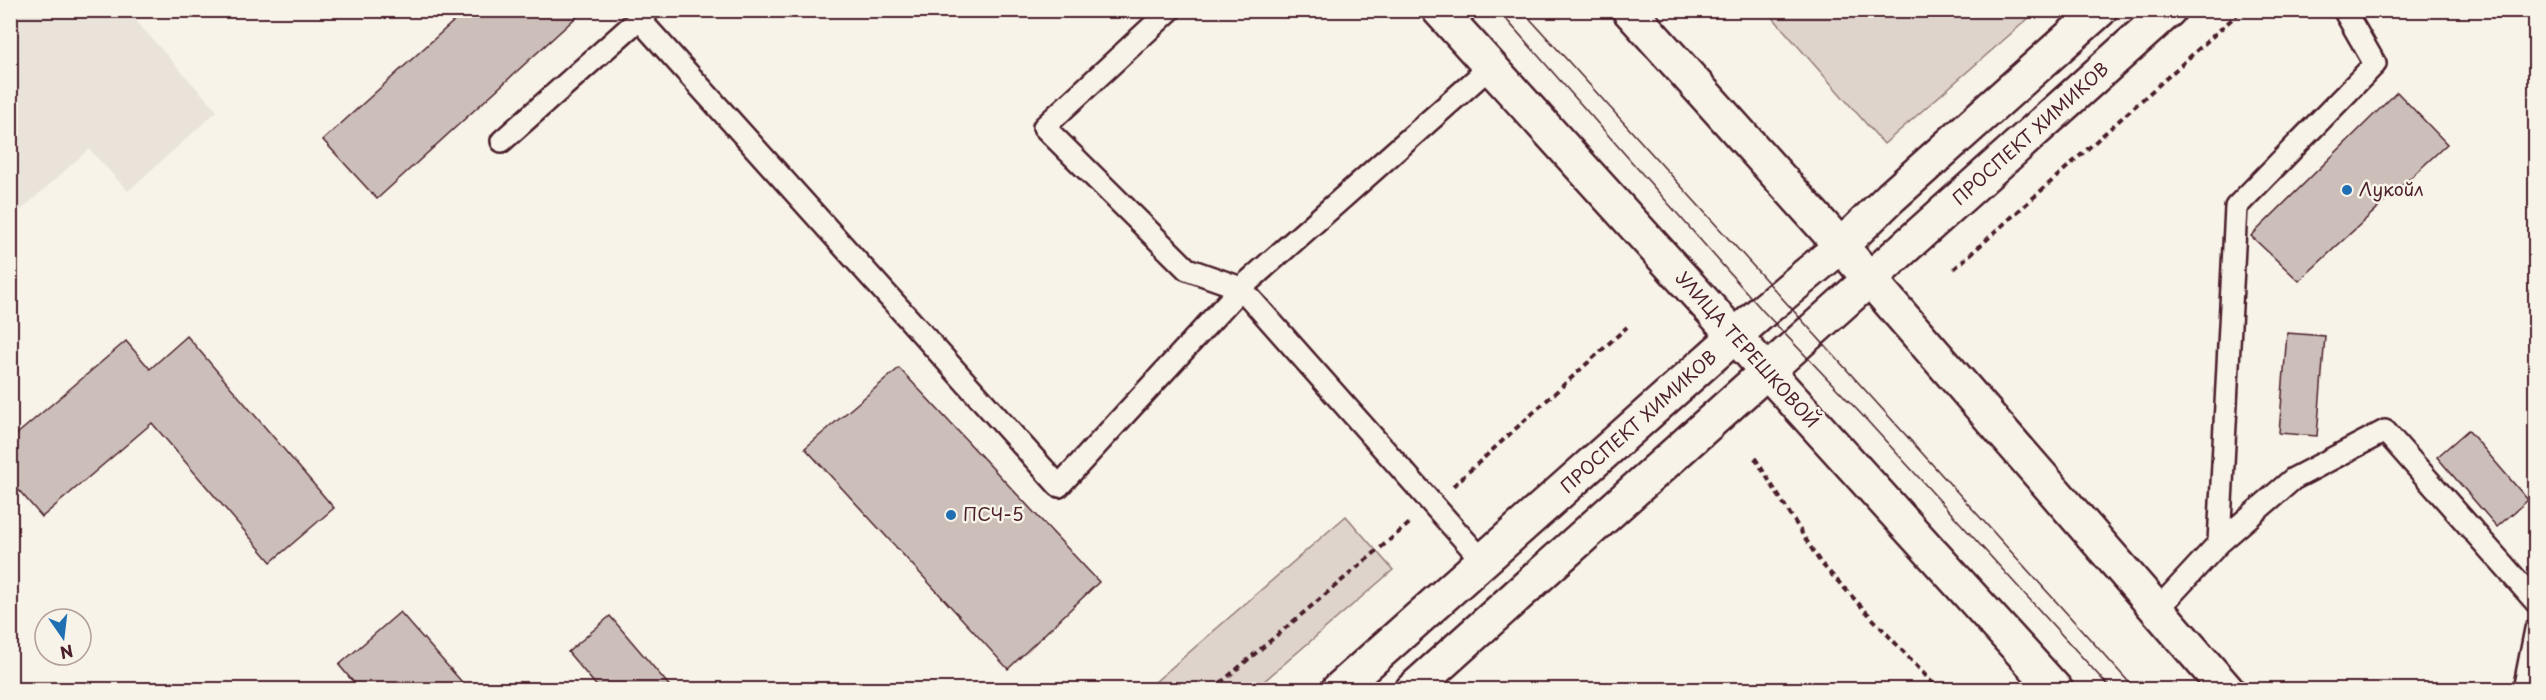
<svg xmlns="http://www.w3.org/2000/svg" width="2546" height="700" font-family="'Playpen Sans',sans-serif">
  <rect width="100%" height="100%" fill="#f7f3e8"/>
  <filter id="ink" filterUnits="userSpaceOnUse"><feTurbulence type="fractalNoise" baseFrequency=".0167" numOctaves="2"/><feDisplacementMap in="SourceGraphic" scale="12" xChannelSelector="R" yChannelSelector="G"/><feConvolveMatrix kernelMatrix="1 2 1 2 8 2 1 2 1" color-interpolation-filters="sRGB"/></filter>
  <g filter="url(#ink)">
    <!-- built -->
    <path fill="#eae3da" d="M127 11 217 111 128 191 89 149 11 219V109L19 101 11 91V11Z"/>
    <!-- green -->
    <path fill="#ded4cc" stroke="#947a7c" stroke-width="1.5" d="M1767 11H2037L1884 144Z
      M1346 516 1393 570 1255 689H1147Z"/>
    <!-- building -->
    <path fill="#ccbfb9" stroke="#4a1f2b" stroke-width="1.5" d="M466 10H584L377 199 323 140Z
      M2397 92 2447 144 2299 281 2251 236Z
      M2287 333 2325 336 2317 436 2279 433Z
      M187 336 334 508 271 562 152 423 42 517 10 480V440L126 341 150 369Z
      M899 368 1099 582 1008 669 805 448Z
      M2468 430 2528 500 2497 527 2437 457Z
      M400 612 469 690H360L339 665Z
      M610 616 673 690H600L568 652Z"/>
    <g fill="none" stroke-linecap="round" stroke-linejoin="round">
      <defs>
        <path id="service" d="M639 19 1059 486 1241 288 1187 269 1044 127 1170 10
          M502 141 648 11
          M2219 543 2293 479 2385 431 2536 602
          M1483 561 1241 288 1490 67
          M2157 610 2219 543 2236 207 2375 64 2344 10
          M2524 690 2536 629"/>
        <path id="secondary" d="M1338 690 1763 311 1841 246 1891 197 2100 10
          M1412 690 2169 10"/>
        <path id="primary" d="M1439 10 2056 690
          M1629 10 1841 246 2227 690"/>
      </defs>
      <!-- service casing -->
      <use href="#service" stroke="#4a1f2b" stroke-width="26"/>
      <!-- secondary casing -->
      <use href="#secondary" stroke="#4a1f2b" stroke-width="38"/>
      <!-- primary casing -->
      <use href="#primary" stroke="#4a1f2b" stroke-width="38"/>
      <!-- path -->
      <path stroke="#4a1f2b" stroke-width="4" stroke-dasharray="6 4.5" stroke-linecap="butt" d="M1954 269 2242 10
        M1755 458 1820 562 1939 690
        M1453 486 1627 327
        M1212 690 1411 522"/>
      <!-- service -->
      <use href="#service" stroke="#f7f3e8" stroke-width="21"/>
      <!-- secondary -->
      <use href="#secondary" stroke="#f7f3e8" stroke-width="33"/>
      <!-- primary -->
      <use href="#primary" stroke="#f7f3e8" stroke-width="33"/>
      <!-- tram -->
      <path stroke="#4a1f2b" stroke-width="1.5" d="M1498 10 1763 311 1862 415 2112 690
        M1522 10 2136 690"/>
    </g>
  </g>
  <!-- markers -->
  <g fill="#1f6fb2" stroke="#f7f3e8" stroke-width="2">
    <circle cx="2347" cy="190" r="6"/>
    <circle cx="951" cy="515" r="6"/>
  </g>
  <g text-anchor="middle" stroke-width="5" stroke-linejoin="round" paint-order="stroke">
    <!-- street labels -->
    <g font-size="18" fill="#4a1f2b" stroke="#f7f3e8">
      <text transform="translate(2031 134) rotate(-42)" y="6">ПРОСПЕКТ ХИМИКОВ</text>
      <text transform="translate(1747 350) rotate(48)" y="6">УЛИЦА ТЕРЕШКОВОЙ</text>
      <text transform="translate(1639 422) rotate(-42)" y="6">ПРОСПЕКТ ХИМИКОВ</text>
    </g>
    <!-- poi labels -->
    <g font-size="18" fill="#4a1f2b" stroke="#f7f3e8" text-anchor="start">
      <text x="2359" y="196">Лукойл</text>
      <text x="963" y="521">ПСЧ-5</text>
    </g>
  </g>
  <!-- margin -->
  <rect width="2546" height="700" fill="none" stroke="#f7f3e8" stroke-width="36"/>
  <rect x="18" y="18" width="2510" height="664" fill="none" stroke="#4a1f2b" stroke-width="2" filter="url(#ink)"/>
  <!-- north arrow -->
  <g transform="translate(63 637) rotate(166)"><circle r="28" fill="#f7f3e8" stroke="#b29e9c" stroke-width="1.5"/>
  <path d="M0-4.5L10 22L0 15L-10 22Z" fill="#1f6fb2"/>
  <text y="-9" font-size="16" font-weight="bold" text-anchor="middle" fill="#4a1f2b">N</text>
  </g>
</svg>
